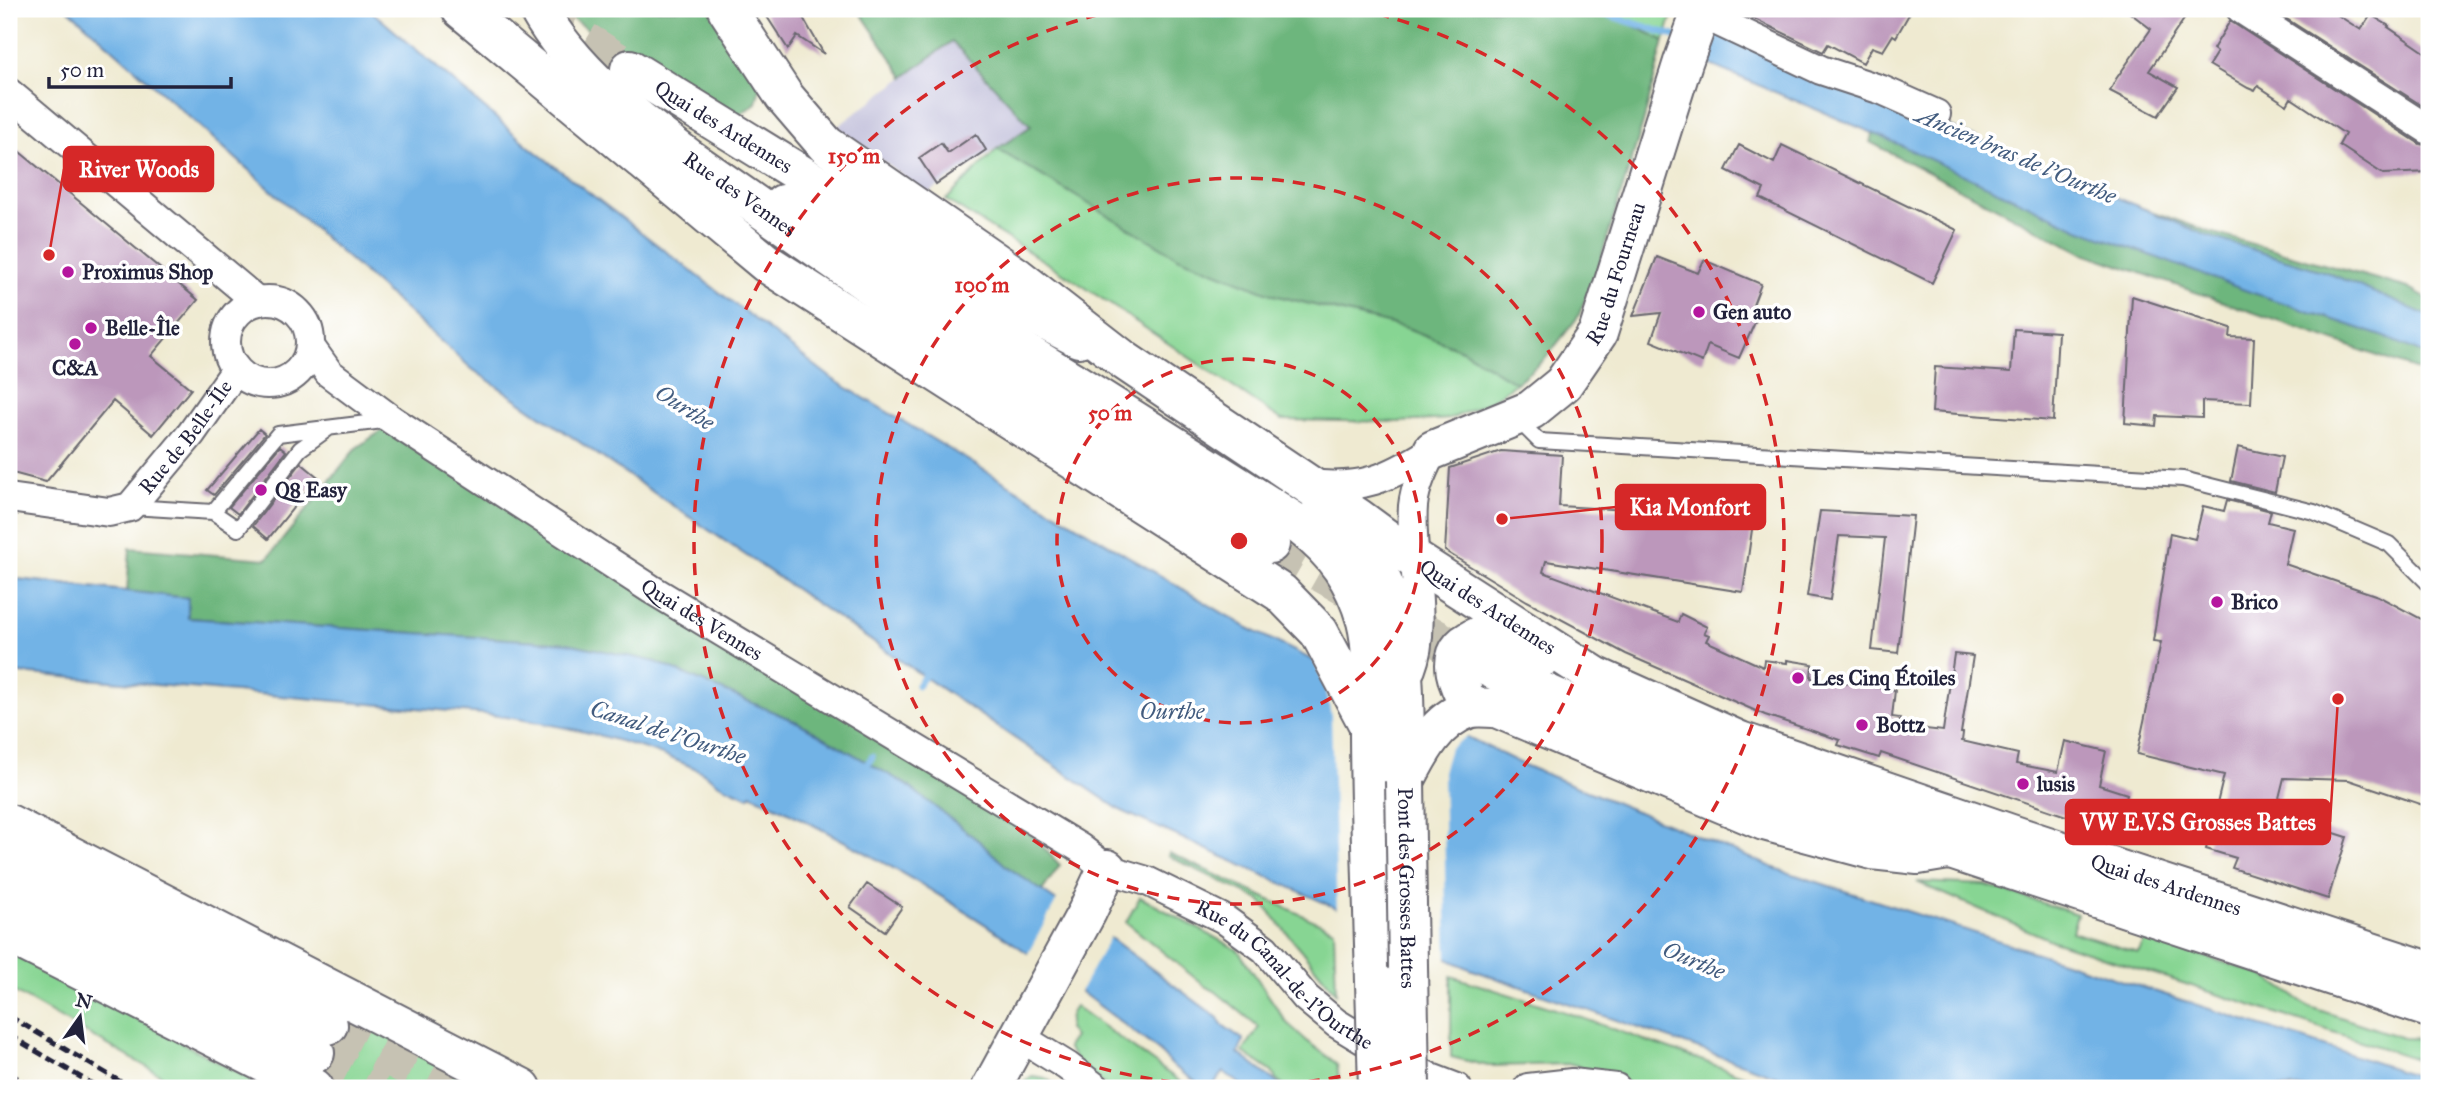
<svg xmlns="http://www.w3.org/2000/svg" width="2438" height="1097" font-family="'IM FELL Great Primer',serif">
  <rect width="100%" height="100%" fill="#fff"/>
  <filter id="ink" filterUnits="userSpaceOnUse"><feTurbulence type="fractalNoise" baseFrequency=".0143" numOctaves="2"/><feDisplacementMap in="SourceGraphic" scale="14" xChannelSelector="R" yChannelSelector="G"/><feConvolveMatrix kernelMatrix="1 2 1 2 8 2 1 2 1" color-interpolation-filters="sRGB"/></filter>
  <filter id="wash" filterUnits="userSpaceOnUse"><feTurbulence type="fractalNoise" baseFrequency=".00686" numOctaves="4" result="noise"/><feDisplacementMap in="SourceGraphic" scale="28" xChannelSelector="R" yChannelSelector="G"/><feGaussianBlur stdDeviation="1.57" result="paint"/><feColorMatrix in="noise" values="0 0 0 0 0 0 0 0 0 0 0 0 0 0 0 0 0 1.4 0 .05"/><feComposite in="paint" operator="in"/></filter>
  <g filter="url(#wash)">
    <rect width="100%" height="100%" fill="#efead1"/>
    <!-- industrial -->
    <path fill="#c3c1db" d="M952 41 1031 126 927 194 837 127Z"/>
    <!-- green -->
    <path fill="#87d593" stroke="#547c67" stroke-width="2" d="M1601 9H1674L1664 41Z
      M997 149 1059 185 1274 295 1407 328 1462 350 1516 383 1487 403 1450 419 1398 422 1282 420 1074 280 946 200Z
      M1169 853 1334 930 1336 993 1260 900 1168 856Z
      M1917 882 1986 885 2077 914 2072 932 2138 953 2146 938 2263 975 2310 1007 2403 1038 2429 1039V1063L2053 941Z
      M1140 897 1238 950 1287 1023 1307 1041 1337 1064 1340 1088H1288L1276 1079 1272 1072 1243 1052 1259 1027 1215 991 1206 987 1126 922Z
      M9 951 267 1088H184L9 989Z
      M1451 976 1568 1013 1779 1088H1641L1572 1064 1488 1066 1451 1057Z
      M1075 1006 1189 1088C1175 1088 1121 1091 1111 1088 1098 1083 1074 1059 1067 1047L1074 1037 1068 1029 1070 1015Z
      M367 1021 499 1088H340L335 1086Z
      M1032 1076 1045 1078 1060 1088H1048L1040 1085 1017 1088Z"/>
    <!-- forest -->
    <path fill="#6db67d" stroke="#486c5c" stroke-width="2" d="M556 9H712L761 83 756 103 731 121Z
      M858 9H1601L1664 41 1643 123 1598 268 1578 317 1545 359 1516 383 1462 350 1407 328 1274 295 1178 257 997 149 1031 126 952 41 904 77Z
      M1883 107 2086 188 2210 232 2408 288 2429 300V374L2081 252 1870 142Z
      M392 424 1019 822 1060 865 1042 891 1006 866 980 842 907 785 797 722 656 662 567 643 187 618 188 598 127 592 130 548 267 559 356 448Z"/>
    <!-- water -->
    <path fill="#72b3e6" stroke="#4a6a90" stroke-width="2" d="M68 9H369L532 149 834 380 1248 628 1524 765 1777 869 2429 1080V1088H1811L1470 969 1120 810 472 369Z
      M1718 29 2208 236 2326 272 2429 316V356L2385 337 2250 292 2079 229 1887 139 1708 64Z
      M9 578 188 598V618L567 643 656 662 797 722 907 785 980 842 1006 866 1113 940 1218 1018 1221 1024 1244 1040 1238 1053 1284 1088H1246L1224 1072 1211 1088 1207 1085 1205 1088 1173 1066 1158 1050C1111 1015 1064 978 1016 945 932 887 843 838 751 794L749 797C739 792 728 789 719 784 710 778 703 771 692 767 628 738 554 723 484 714L9 672Z"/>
    <!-- pier -->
    <path fill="#efead1" d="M1311 655 1470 734 1450 748 1443 772 1447 963 1337 913 1331 715 1326 689Z
      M1058 898 1111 935 1078 995 1026 957Z"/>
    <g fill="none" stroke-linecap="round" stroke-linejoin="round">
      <!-- stream -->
      <path stroke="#72b3e6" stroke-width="7" d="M1193 9 1222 14 1264 9
        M1589 9 1681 38
        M918 685 924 677
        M868 763 872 757"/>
    </g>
    <g id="blocks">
      <!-- building -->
      <path fill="#bc97bb" d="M762 9H798L824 54 797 36 788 49Z
        M1734 9H1912L1896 37 1893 35 1883 51 1872 47 1863 63 1828 44 1823 52Z
        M2125 9H2191L2149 71 2178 87 2158 116 2110 91 2116 79 2151 29Z
        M2271 9H2328L2361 30 2371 15 2389 26 2388 27 2429 55V110Z
        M2230 21 2420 144 2429 146V172L2383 174 2339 145 2345 134 2291 98 2287 105 2258 86 2255 91 2248 88 2209 65 2217 52 2213 49Z
        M976 134 986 150 936 184 919 158 941 143 948 153Z
        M9 143 198 300 151 356 191 389 153 435 113 401 46 482 9 472Z
        M1739 145 1774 163 1782 145 1957 230 1932 283 1760 198 1764 189 1726 170Z
        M1657 257 1698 273 1704 260 1761 284 1753 305 1761 309 1739 358 1708 345 1702 362 1651 341 1661 313 1633 316Z
        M2132 296 2231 328 2230 337 2254 338 2251 403 2202 401V418L2157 416 2156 426 2125 423Z
        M2014 329 2058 332 2053 421 1932 412 1935 367 2011 372Z
        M259 429 265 434 214 495 207 490Z
        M280 446 286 451 238 514 229 507Z
        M2238 447 2282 457 2275 492 2231 481Z
        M1501 451 1562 455 1559 506 1663 512 1665 502 1715 513 1755 509 1743 592 1546 561 1543 572 1678 622 1681 614 1707 627 1704 633 1709 635 1706 641 1763 667 1764 660 1787 663V660L1812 664 1811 678 1895 690 1892 717 1900 718 1899 726 1943 731 1954 654 1973 656 1961 733H1963L1962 741 2018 754 2016 764 2058 772 2065 741 2106 751 2099 785 2127 794 2119 834 1881 753 1879 758 1838 745 1840 740 1765 715 1626 654 1527 601 1445 551 1450 468Z
        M301 463 318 477 268 539 253 526Z
        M2227 500 2271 511 2268 522 2293 528 2285 564 2378 596 2429 623V807L2349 780 2284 778 2275 814 2347 837 2328 899 2232 868 2236 858 2206 849 2224 775 2137 754 2161 642 2153 641 2170 533 2195 539 2203 506 2224 511Z
        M1820 511 1913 516 1898 653 1872 650 1885 538 1839 536 1830 600 1807 596Z
        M867 884 902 907 885 931 850 907Z"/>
    </g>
  </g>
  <g filter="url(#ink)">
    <use href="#blocks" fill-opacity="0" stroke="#6a6870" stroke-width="2"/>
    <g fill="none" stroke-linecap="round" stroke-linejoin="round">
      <!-- secondary-tunnel -->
      <path stroke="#c6c2b3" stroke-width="38" stroke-dasharray="38 19" stroke-linecap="butt" d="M537 11 630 69"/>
      <!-- primary-tunnel -->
      <path stroke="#c6c2b3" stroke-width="38" stroke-dasharray="38 19" stroke-linecap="butt" d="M1270 544 1487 667"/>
      <!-- highway-tunnel -->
      <path stroke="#c6c2b3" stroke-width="38" stroke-dasharray="38 19" stroke-linecap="butt" d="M328 1025 449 1088
        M315 1053 382 1088"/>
      <defs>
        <path id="lane" d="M1516 418 1539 441 2183 479 2314 512 2389 544 2429 584
          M131 507 213 512 278 434 391 420
          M213 512 238 529 300 449 329 428"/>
        <g id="street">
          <path d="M2241 9 2429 130"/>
          <path d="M1700 13 1821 70 1882 90 1936 114"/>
          <path d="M9 93 257 301"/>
          <circle cx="268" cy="342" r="42"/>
          <path id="s1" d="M311 348 329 373 392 420 651 589 1080 848 1107 869 1147 881 1224 919 1265 949 1306 998 1336 1023 1395 1059 1431 1078 1457 1088"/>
          <path d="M1308 484C1363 490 1387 479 1433 450"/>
          <path id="s2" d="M9 498 109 512 130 507 191 434 236 370"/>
          <path d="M1411 669C1429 624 1409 555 1413 506 1415 486 1424 468 1433 450"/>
          <path d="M1020 1037 1067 1066 1096 1088"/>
          <path d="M1528 1088 1572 1083 1616 1088"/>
        </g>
        <g id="secondary">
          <path d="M461 9 766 263 1281 593 1319 632 1369 726"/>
          <path id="s3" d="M630 69 1003 299 1079 338"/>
          <path d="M783 204 1075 383 1301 526C1335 553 1354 579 1366 621 1375 656 1369 691 1369 727 1369 812 1373 897 1375 982"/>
          <path id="s4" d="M1433 450 1531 410 1563 384 1598 333 1683 62 1702 9"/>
          <path d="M1322 502C1345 527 1370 552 1383 583 1409 644 1404 715 1405 779"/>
          <path d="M1471 708C1459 688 1443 655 1469 641 1474 638 1479 635 1484 634 1505 634 1527 648 1546 656"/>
          <path d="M1405 781C1420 752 1435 721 1468 709 1476 706 1487 708 1496 708L1764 821 1872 850 1918 855 1948 850"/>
          <path d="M991 1088 1087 912 1107 869"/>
        </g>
        <g id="primary">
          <path id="s5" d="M538 9C573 71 631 115 687 157L966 352 1270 544"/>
          <path id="s6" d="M727 9 784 96 826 145 1017 277 1125 361 1358 518 1415 560 1595 676 1740 741 2020 837 2429 971"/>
          <path d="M1487 667 1748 783 2429 1008"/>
        </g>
        <path id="highway" d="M9 824 522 1088
          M9 859 328 1025
          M9 896 315 1053
          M9 934 314 1088"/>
      </defs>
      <!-- lane casing -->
      <use href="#lane" stroke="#6a6870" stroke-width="18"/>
      <!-- street casing -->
      <use href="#street" stroke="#6a6870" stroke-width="32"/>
      <!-- secondary casing -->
      <use href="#secondary" stroke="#6a6870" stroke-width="42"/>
      <!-- primary casing -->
      <use href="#primary" stroke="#6a6870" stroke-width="42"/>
      <!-- highway casing -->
      <use href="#highway" stroke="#6a6870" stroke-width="42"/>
      <!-- lane -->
      <use href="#lane" stroke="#fff" stroke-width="14"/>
      <!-- street -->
      <use href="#street" stroke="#fff" stroke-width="28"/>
      <!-- secondary -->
      <use href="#secondary" stroke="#fff" stroke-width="38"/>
      <!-- primary -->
      <use href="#primary" stroke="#fff" stroke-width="38"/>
      <!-- highway -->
      <use href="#highway" stroke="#fff" stroke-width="38"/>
      <!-- rail -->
      <path stroke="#22223b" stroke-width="5" stroke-dasharray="10 5" stroke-linecap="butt" d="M9 1016 131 1088
        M9 1035 99 1088
        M9 1073 34 1088"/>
      <defs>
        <g id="secondary-bridge">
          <path id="s7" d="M1405 781 1410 1088"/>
          <path d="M1375 982 1378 1088"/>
        </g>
      </defs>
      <!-- secondary-bridge casing -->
      <use href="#secondary-bridge" stroke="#6a6870" stroke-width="42" stroke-linecap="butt"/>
      <!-- secondary-bridge -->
      <use href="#secondary-bridge" stroke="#fff" stroke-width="38"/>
    </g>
  </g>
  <!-- distance rings -->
  <g fill="none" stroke="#d62828" stroke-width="3.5" stroke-dasharray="12 9">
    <circle cx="1239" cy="541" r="182"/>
    <circle cx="1239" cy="541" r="363"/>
    <path d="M1357 9A545 545 0 1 1 1121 9"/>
  </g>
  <!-- markers -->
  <g fill="#b5179e" stroke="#fff" stroke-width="2.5">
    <circle cx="68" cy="272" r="7"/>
    <circle cx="1699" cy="312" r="7"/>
    <circle cx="91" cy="328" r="7"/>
    <circle cx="75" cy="344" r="7"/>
    <circle cx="261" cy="490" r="7"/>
    <circle cx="2217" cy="602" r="7"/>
    <circle cx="1798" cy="678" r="7"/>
    <circle cx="1862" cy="725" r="7"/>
    <circle cx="2023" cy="784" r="7"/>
  </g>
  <g text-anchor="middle" stroke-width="7" stroke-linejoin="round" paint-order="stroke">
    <!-- street labels -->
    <g font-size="21" fill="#22223b" stroke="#fff">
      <text dy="7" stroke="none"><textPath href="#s3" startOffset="110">Quai des Ardennes</textPath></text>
      <text dy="7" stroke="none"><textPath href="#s5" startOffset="276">Rue des Vennes</textPath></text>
      <text dy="7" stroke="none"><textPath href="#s4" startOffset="271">Rue du Fourneau</textPath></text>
      <text dy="7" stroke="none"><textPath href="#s2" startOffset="212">Rue de Belle-Île</textPath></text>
      <text dy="7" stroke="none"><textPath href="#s6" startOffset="976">Quai des Ardennes</textPath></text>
      <text dy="7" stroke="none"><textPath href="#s1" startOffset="478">Quai des Vennes</textPath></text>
      <text dy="7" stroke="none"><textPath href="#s6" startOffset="1712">Quai des Ardennes</textPath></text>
      <text dy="7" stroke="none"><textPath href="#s7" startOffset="107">Pont des Grosses Battes</textPath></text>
      <text dy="7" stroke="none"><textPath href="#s1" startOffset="1164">Rue du Canal-de-l'Ourthe</textPath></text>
    </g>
    <!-- poi labels -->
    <g font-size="21" font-weight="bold" fill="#22223b" stroke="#fff" text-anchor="start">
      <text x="82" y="279">Proximus Shop</text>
      <text x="1713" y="319">Gen auto</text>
      <text x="105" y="335">Belle-Île</text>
      <text x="75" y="375" text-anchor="middle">C&amp;A</text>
      <text x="275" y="497">Q8 Easy</text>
      <text x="2231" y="609">Brico</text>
      <text x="1812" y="685">Les Cinq Étoiles</text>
      <text x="1876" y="732">Bottz</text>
      <text x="2037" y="791">lusis</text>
    </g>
    <!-- water labels -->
    <g font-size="23" font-style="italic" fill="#425c7f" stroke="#fff">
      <text transform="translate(2016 155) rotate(23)" y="8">Ancien bras de l'Ourthe</text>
      <text transform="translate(685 407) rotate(33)" y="8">Ourthe</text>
      <text x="1172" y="719">Ourthe</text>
      <text transform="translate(668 732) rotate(18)" y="8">Canal de l'Ourthe</text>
      <text transform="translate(1694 960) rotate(23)" y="8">Ourthe</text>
    </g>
  </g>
  <circle cx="1239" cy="541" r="10" fill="#d62828" stroke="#fff" stroke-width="3.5"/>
  <g font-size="21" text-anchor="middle" font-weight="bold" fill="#d62828" stroke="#fff" stroke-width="7" stroke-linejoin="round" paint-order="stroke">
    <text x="854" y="163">150 m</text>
    <text x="982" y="292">100 m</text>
    <text x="1110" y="420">50 m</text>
  </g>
  <!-- callouts -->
  <path fill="none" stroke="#d62828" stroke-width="2.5" d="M49 255L64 169M1502 519L1616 507M2338 699L2330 822"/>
  <g fill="#d62828" stroke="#fff" stroke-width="2.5">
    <circle cx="49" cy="255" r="7"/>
    <circle cx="1502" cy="519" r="7"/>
    <circle cx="2338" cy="699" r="7"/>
  </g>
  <g fill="#d62828" stroke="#d62828" stroke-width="2.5">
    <rect x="64" y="147" width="149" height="44" rx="7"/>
    <rect x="1616" y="485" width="149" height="44" rx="7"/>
    <rect x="2066" y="800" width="264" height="44" rx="7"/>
  </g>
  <g font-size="23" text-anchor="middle" font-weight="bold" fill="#fff">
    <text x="139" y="177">River Woods</text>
    <text x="1690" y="515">Kia Monfort</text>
    <text x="2198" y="830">VW E.V.S Grosses Battes</text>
  </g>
  <!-- margin -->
  <rect width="2438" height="1097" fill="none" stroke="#fff" stroke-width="35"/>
  <!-- north arrow -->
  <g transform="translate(80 1017) rotate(14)" stroke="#ffffff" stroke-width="5" paint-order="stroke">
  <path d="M0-5L12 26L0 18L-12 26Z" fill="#22223b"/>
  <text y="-10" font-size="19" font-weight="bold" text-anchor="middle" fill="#22223b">N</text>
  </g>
  <!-- scale -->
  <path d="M49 77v10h182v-10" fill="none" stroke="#22223b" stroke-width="3.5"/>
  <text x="60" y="77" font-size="21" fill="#22223b" stroke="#ffffff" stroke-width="5" paint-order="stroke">50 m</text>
</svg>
